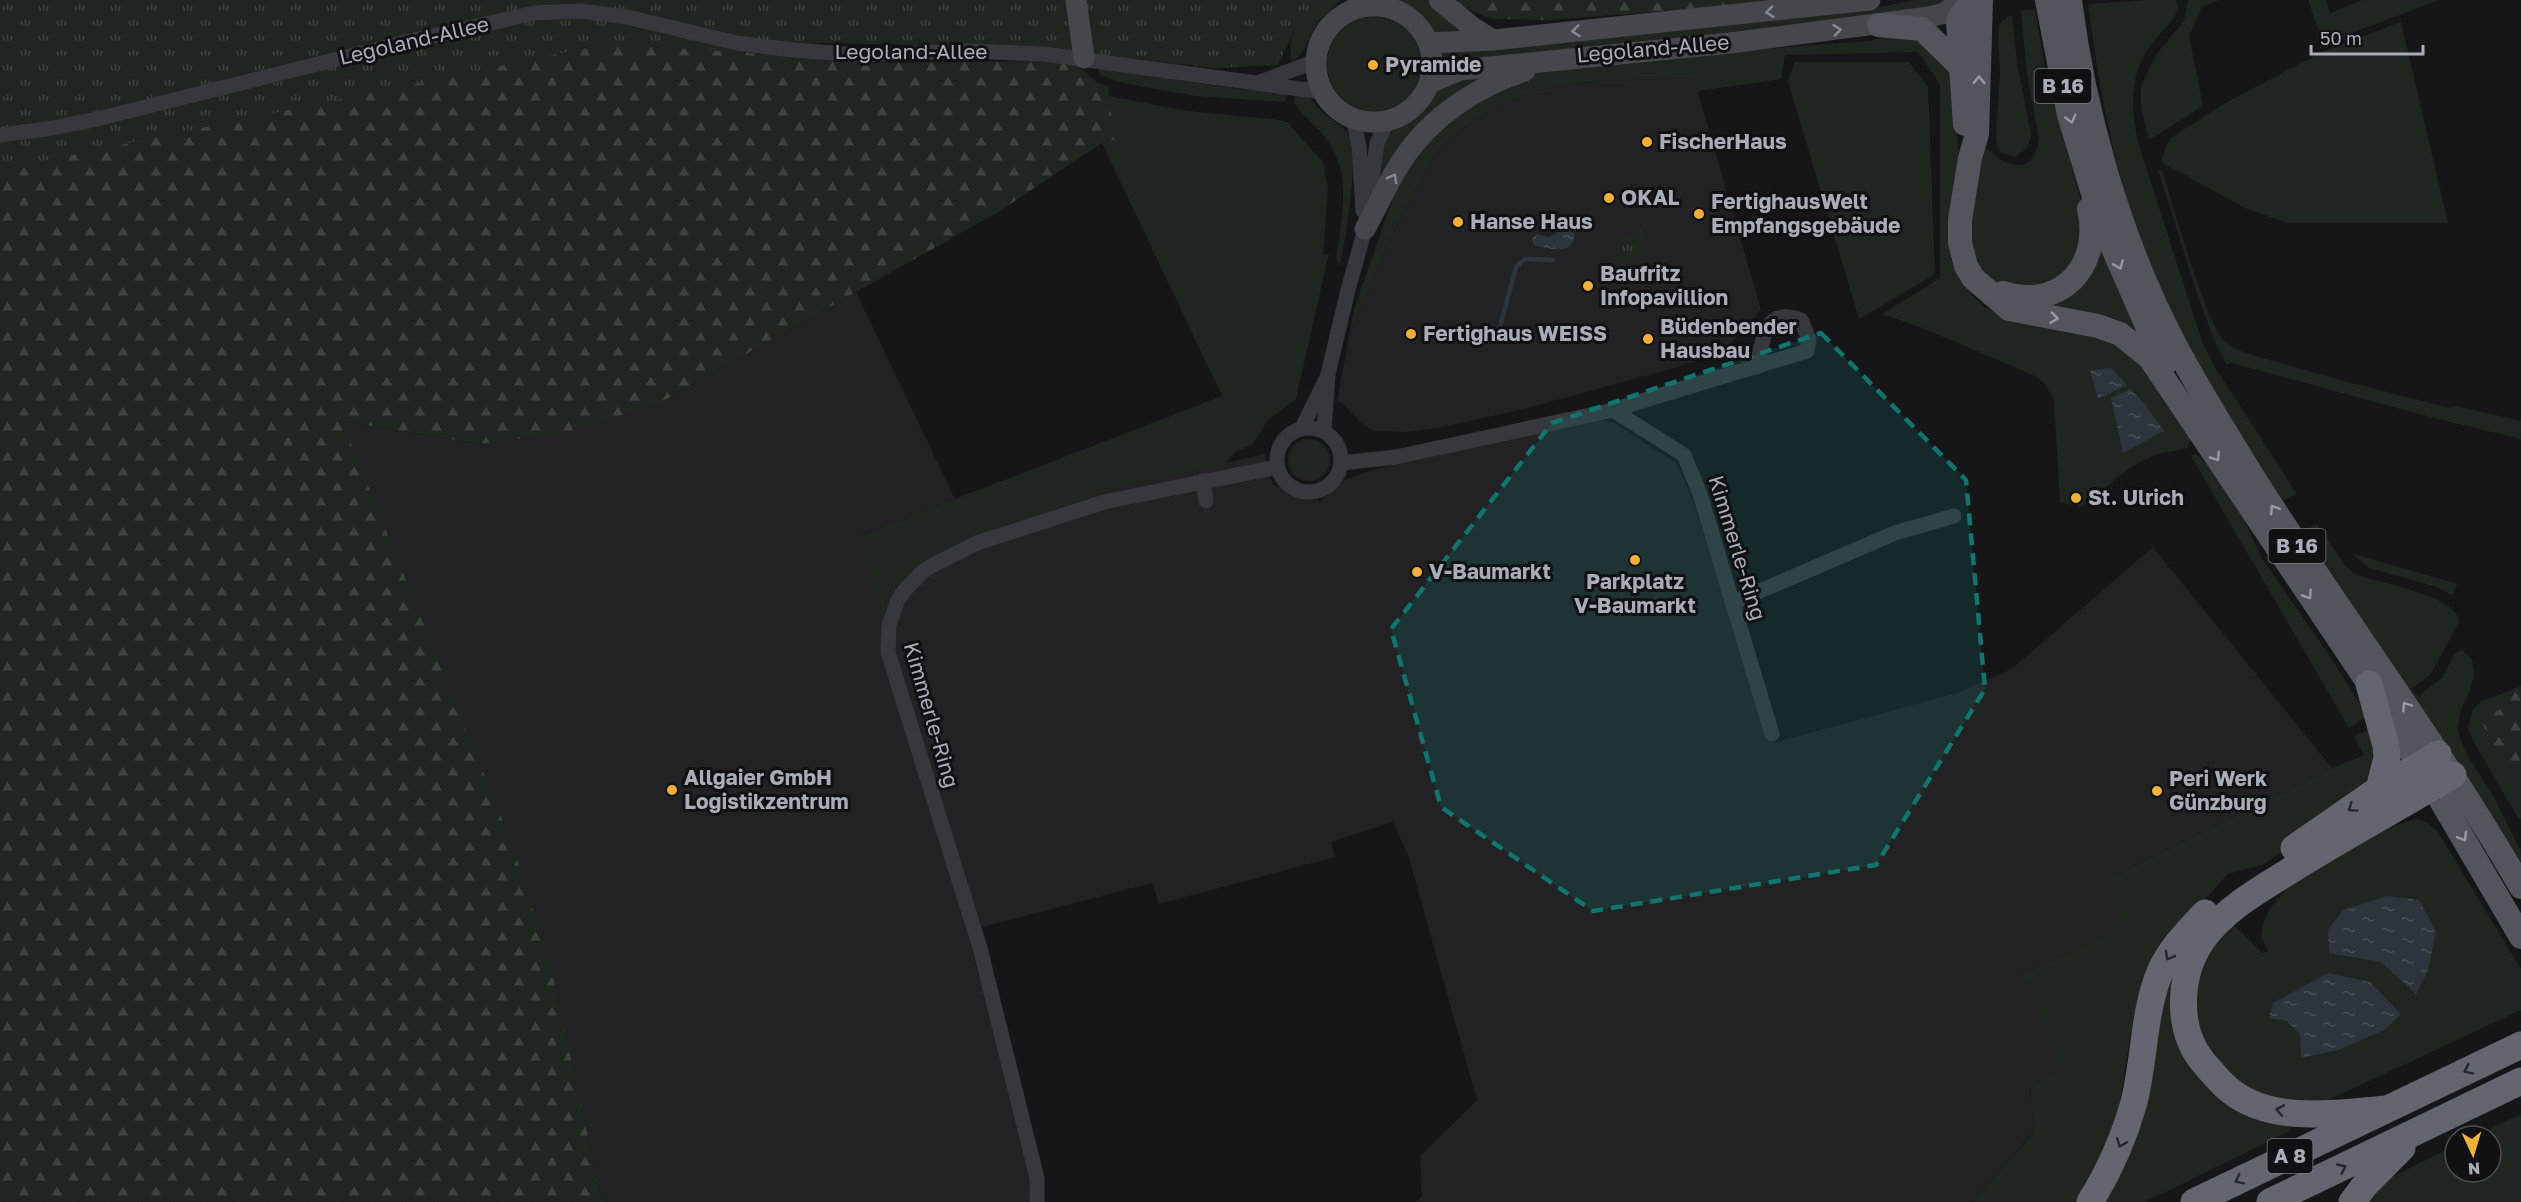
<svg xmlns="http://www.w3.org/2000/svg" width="2521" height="1202" font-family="'Golos Text',sans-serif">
  <defs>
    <pattern id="forest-firs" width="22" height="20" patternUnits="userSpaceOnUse" patternTransform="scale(1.5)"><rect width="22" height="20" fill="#1e261f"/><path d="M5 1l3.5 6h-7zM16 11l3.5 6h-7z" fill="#3c433d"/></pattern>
    <pattern id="park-tufts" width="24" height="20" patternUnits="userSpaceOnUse" patternTransform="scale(1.5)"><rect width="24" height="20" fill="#1e261f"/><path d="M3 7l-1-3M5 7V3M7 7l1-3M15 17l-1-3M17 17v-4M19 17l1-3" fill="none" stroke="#3c433d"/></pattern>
    <pattern id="water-ripples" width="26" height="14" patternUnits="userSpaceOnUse" patternTransform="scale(1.5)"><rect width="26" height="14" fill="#2c353c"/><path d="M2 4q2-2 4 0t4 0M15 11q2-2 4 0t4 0" fill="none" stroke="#485056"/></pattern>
  </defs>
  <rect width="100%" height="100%" fill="#161618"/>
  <!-- built -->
  <path fill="#222225" d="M1694 78 1761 310 1730 344 1700 360 1659 372 1524 409 1438 428 1407 432 1373 431 1360 422 1342 403 1337 402 1349 337 1393 232 1436 153 1464 127 1495 107 1537 90 1599 81Z
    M856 292 955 499 859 536 891 599 906 577 928 562 969 539 1125 486 1265 454 1273 485 1320 502 1345 480 1365 472 1594 419 1615 423 1677 464 1693 501 1773 743 1960 692 2013 668 2153 547 2332 768 2107 880 2121 930 2022 974 2062 1069 2030 1088 2034 1131 1978 1197 1970 1202H1415L1422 1197 1420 1156 1477 1100 1408 855 1393 822 1331 842 1335 857 1159 904 1152 883 967 931 1030 1171 1029 1202H602L553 976 342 421 480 444 661 402Z"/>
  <!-- grass -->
  <path fill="#1e261f" d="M1313 0H1341C1333 8 1324 15 1317 24 1307 38 1308 52 1292 62 1285 36 1300 21 1313 0Z
    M1400 0H1428L1463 29V34L1439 36Z
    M1913 0H1946L1947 5 1441 71 1440 53 1877 8Z
    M2148 0H2176L2178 6C2175 22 2165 27 2155 40 2129 71 2130 104 2138 142L2202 341 2213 364 2297 494 2280 501C2232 425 2184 349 2150 266 2117 183 2099 92 2088 4Z
    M2188 0H2219L2202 7 2189 36 2203 106 2149 140 2141 108V86L2156 55 2184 21Z
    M2308 0H2326L2330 13 2363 0H2439L2323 44Z
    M2035 9 2046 74 2085 215 2083 250 2050 287 1998 285C1992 279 1982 273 1978 265 1959 229 1976 184 1986 147 2006 168 2034 177 2039 139L2027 74 2021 11Z
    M2012 14 2017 63 2031 135 2027 148 2015 157 2000 152 1997 146 1996 135 2000 74 1998 32 2000 23Z
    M1327 64a47 47 0 1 1 94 0a47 47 0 1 1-94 0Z
    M2401 22 2448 223H2287L2245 208 2161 162 2166 146 2172 137 2227 102 2324 51Z
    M1891 35 1928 41 1949 66 1955 84 1959 174 1948 241 1951 260 1962 284 1984 307 2008 317 2095 332 2137 354 2192 438 2187 448C2177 452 2165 451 2155 455 2128 465 2104 490 2082 507L2060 502 2054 400 2045 384 2035 376 1923 328 1882 314 1940 278V84L1918 52 1785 55 1781 79 1698 91 1693 78 1598 81 1537 90 1495 107 1464 127 1436 153 1393 232 1349 337 1354 309 1402 172 1423 143 1497 86 1554 68 1692 54 1869 41Z
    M1795 62H1909L1928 87 1935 274 1859 319 1788 81Z
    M1098 68 1246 90 1287 91V98L1284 102 1195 96 1123 83 1100 75Z
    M1494 68 1380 181 1377 163 1388 133 1420 112 1431 97 1443 86Z
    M1296 92C1310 95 1314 104 1324 114 1331 120 1341 124 1346 131 1362 150 1345 240 1340 266L1336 258C1342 218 1352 176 1328 141 1318 127 1303 117 1294 102Z
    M1109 96 1187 111 1272 119 1287 122 1323 162 1328 188 1323 255 1329 253 1296 399 1268 420 1253 444 1234 453 1225 464 1125 486 969 539 928 562 906 577 891 599 882 622 859 536 1222 396 1102 143 1122 137 1111 113Z
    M2158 170 2163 171C2169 196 2209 331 2225 342 2240 353 2263 358 2281 363 2336 380 2393 393 2449 408L2456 406 2521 421V439L2434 418 2232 363 2226 364 2214 340 2198 296Z
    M2097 231 2149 347 2037 304Z
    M1288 460a21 21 0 1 1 42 0a21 21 0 1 1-42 0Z
    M2196 454 2215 473 2241 513 2261 557 2332 659 2367 716 2349 728 2191 456Z
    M2317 524 2345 565 2355 574C2377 583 2458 595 2459 622L2433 670 2428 677 2411 689 2418 696 2442 678 2455 653 2462 650 2472 659 2474 675 2469 693 2460 712 2458 730 2460 739 2468 756 2495 799 2521 851V870L2301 532Z
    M2351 553 2457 584 2453 595 2434 586 2369 568Z
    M2512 690 2507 706 2491 714 2521 784V818H2518L2475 744 2468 728 2473 709 2482 701Z
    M2373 727 2379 746 2367 787 2333 817 2262 865 2228 874 2195 911 2141 992 2130 1038 2118 1113 2101 1162 2077 1202H1970L1978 1197 2034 1132 2030 1088 2061 1069 2022 974 2120 930 2107 880 2332 768 2364 755 2354 737Z
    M2414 819 2425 821 2438 832 2521 969V1010L2322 1103 2287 1104 2241 1089 2197 1035 2193 973 2226 927 2235 926 2262 953 2268 951 2261 937 2263 924 2269 910 2287 888 2382 831Z
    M2174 968 2186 1047 2288 1122 2290 1131 2145 1202H2103L2154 1039Z
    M2521 1114V1202H2361L2389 1178 2455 1146V1172H2491V1136H2475Z"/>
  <!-- forest -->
  <path fill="url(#forest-firs)" d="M0 0 529 30 702 42 751 53 875 63 1035 61 1076 65 1098 83 1108 86 1111 113 1122 137 1102 143 998 212 661 402 568 432 480 444 342 421 513 846 553 976 602 1202H0Z
    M1454 0H1780L1733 6 1548 20 1492 19 1463 7Z
    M2521 686V784L2500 755 2483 725 2491 714 2507 706 2512 690Z"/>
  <!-- park -->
  <path fill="url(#park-tufts)" d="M0 0H1313L1292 35 1278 65 1214 68 1037 47 821 43 716 51 606 44 0 170Z
    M1640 229 1645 252 1629 259H1614L1611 249 1615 240Z"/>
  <!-- water -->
  <path fill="url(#water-ripples)" d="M1562 230H1570L1574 233C1576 256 1548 249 1534 245L1532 239 1536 234 1549 237Z
    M2111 368 2127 385 2098 399 2090 370Z
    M2130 389 2144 403 2164 431 2123 453 2111 398Z
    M2387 896 2419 900 2436 931 2428 970 2416 994 2381 962 2329 953 2328 930 2343 910Z
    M2328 973 2370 982 2401 1014 2384 1030 2338 1050 2301 1058 2300 1034 2287 1021 2269 1018 2273 1003Z"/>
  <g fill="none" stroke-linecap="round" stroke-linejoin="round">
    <!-- stream -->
    <path stroke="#2c353c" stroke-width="4.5" d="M1496 341 1516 267 1525 259 1553 260"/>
    <!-- street -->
    <path stroke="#37383d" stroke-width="15" d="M1385 0 1389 8
      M1351 10 1356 0
      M1260 82 1316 61
      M1353 118 1359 146 1363 211
      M0 135 46 129 93 120 402 43 534 13 580 11 627 17 737 43 793 50 860 55 968 51 1043 54 1322 92
      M1613 410 1632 404 1807 351 1809 339 1801 320C1763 306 1764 341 1756 367
      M1277 460a32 32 0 1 1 64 0a32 32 0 1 1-64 0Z
      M1302 428 1327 377
      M1324 431 1328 374 1348 290 1365 229 1377 143 1388 120
      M1341 463 1396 457 1613 410 1684 455 1700 494 1772 734
      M1203 481 1206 501
      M1732 603 1895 533 1954 516
      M1037 1202V1178L980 948 888 652 889 625 898 600 905 590 922 572 933 565 977 543 1104 502 1277 467"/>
    <!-- secondary -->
    <path stroke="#45474d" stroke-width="21" d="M1076 0 1084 58
      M1439 0 1471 26 1493 40
      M1316 64a58 58 0 1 1 116 0a58 58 0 1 1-116 0Z
      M1428 43 1493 40 1870 0
      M1429 83 1460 70 1730 43 1929 17 1945 13 1961 0
      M1365 229C1378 206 1388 181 1403 159 1431 117 1477 86 1525 71"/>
    <!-- primary -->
    <path stroke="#53555c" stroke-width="24" d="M1981 0 1977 134 1970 158 1960 220V243L1966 266 1973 278 2009 309 2098 326 2120 334 2150 358 2369 684 2433 787 2521 937
      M2047 0 2069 115 2102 223 2164 365
      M2070 0C2084 112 2118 232 2169 333 2194 383 2224 429 2253 477 2341 615 2439 745 2521 887
      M1879 25 1922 29 1960 66
      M1965 124 1958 22 1961 15 1973 0
      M2003 293C2060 311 2102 267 2089 209"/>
    <!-- highway -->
    <path stroke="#63666e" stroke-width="27" d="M2369 684 2386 746 2387 758 2379 789
      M2294 848 2379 789 2438 754
      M2386 1109C2337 1113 2274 1124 2232 1092 2221 1084 2212 1072 2203 1062 2175 1028 2179 973 2203 939 2224 910 2259 890 2288 872 2342 838 2398 808 2453 775
      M2090 1202C2110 1170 2124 1138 2134 1102 2145 1059 2143 1013 2160 972 2170 949 2188 931 2205 913
      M2194 1202 2521 1045
      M2270 1202 2521 1081
      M2352 1202 2365 1185 2402 1148"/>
  </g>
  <!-- one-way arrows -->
  <defs><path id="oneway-chevron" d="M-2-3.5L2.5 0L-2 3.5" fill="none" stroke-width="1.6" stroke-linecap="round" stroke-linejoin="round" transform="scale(1.5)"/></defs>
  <g stroke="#858993">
    <use href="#oneway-chevron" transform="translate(1770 12) rotate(174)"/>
    <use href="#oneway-chevron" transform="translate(1837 30) rotate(-7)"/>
    <use href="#oneway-chevron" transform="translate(1576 31) rotate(174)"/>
    <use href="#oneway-chevron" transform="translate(1393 178) rotate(-62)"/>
  </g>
  <g stroke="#979ba6">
    <use href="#oneway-chevron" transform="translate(1979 80) rotate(-89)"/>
    <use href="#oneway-chevron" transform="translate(2071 119) rotate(75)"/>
    <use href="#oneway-chevron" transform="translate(2119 265) rotate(67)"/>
    <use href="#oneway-chevron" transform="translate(2054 318) rotate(7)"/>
    <use href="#oneway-chevron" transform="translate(2216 457) rotate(57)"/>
    <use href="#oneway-chevron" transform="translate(2274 509) rotate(-122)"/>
    <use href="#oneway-chevron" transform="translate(2308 595) rotate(56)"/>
    <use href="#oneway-chevron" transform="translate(2406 706) rotate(-124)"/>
    <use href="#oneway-chevron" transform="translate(2463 837) rotate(60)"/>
  </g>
  <g stroke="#26262a">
    <use href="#oneway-chevron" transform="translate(2352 808) rotate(145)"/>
    <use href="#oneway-chevron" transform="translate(2169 956) rotate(120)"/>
    <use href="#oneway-chevron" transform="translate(2468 1070) rotate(154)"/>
    <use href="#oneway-chevron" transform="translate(2280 1110) rotate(-170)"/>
    <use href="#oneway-chevron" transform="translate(2121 1143) rotate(112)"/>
    <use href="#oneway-chevron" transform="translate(2342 1168) rotate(-25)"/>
    <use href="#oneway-chevron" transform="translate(2239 1180) rotate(154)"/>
  </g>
  <!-- marked area -->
  <path fill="#0f766e" fill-opacity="0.2" stroke="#0f766e" stroke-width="4.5" stroke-dasharray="12 8" stroke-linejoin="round" d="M1821 333 1966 480 1985 689 1876 865 1593 911 1441 807 1391 629 1552 423Z"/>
  <!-- markers -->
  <g fill="#f2b134" stroke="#111113" stroke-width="2">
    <circle cx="1373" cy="65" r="6"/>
    <circle cx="1647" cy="142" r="6"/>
    <circle cx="1609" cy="198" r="6"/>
    <circle cx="1699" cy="214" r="6"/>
    <circle cx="1458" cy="222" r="6"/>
    <circle cx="1588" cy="286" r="6"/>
    <circle cx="1411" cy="334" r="6"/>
    <circle cx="1648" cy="339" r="6"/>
    <circle cx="2076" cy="498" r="6"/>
    <circle cx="1635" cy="560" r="6"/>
    <circle cx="1417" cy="572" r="6"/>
    <circle cx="672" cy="790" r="6"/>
    <circle cx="2157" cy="791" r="6"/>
  </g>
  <g text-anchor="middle" stroke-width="6" stroke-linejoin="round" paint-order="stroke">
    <!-- shield labels -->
    <g fill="#111113" stroke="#7b7e86" stroke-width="1.5">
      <rect x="2034.5" y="69" width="57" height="34" rx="4.5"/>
      <rect x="2268.5" y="529" width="57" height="34" rx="4.5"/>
      <rect x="2267.5" y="1139" width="45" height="34" rx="4.5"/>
    </g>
    <g font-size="20" font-weight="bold" fill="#a8adb8">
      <text x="2063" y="93">B 16</text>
      <text x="2297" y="553">B 16</text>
      <text x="2290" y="1163">A 8</text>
    </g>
    <!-- street labels -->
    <g font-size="21" fill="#a8adb8" stroke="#111113">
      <text transform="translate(414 41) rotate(-13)" y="7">Legoland-Allee</text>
      <text transform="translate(1653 49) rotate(-5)" y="7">Legoland-Allee</text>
      <text x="911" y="59">Legoland-Allee</text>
      <text transform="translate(1737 548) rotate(73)" y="7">Kimmerle-Ring</text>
      <text transform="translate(931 715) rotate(74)" y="7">Kimmerle-Ring</text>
    </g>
    <!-- poi labels -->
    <g font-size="21" font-weight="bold" fill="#a8adb8" stroke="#111113" text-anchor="start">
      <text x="1385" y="72">Pyramide</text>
      <text x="1659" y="149">FischerHaus</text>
      <text x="1621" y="205">OKAL</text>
      <text x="1711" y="209">FertighausWelt<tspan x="1711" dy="24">Empfangsgebäude</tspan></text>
      <text x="1470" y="229">Hanse Haus</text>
      <text x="1600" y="281">Baufritz<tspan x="1600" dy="24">Infopavillion</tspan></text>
      <text x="1660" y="334">Büdenbender<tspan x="1660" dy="24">Hausbau</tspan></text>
      <text x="1423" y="341">Fertighaus WEISS</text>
      <text x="2088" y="505">St. Ulrich</text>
      <text x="1429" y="579">V-Baumarkt</text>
      <text x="1635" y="589" text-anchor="middle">Parkplatz<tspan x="1635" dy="24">V-Baumarkt</tspan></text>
      <text x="684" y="785">Allgaier GmbH<tspan x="684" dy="24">Logistikzentrum</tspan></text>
      <text x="2169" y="786">Peri Werk<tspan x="2169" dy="24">Günzburg</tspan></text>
    </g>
  </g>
  <!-- north arrow -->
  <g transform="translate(2473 1154) rotate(176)"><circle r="28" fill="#111113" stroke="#4d4f55" stroke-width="1.5"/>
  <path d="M0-4.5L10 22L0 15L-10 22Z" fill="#f2b134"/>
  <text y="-9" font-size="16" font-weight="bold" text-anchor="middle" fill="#a8adb8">N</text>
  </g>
  <!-- scale -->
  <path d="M2311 45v9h112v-9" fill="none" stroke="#a8adb8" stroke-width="3"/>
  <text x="2320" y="45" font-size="18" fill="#a8adb8" stroke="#111113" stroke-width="4.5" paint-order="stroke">50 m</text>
</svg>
